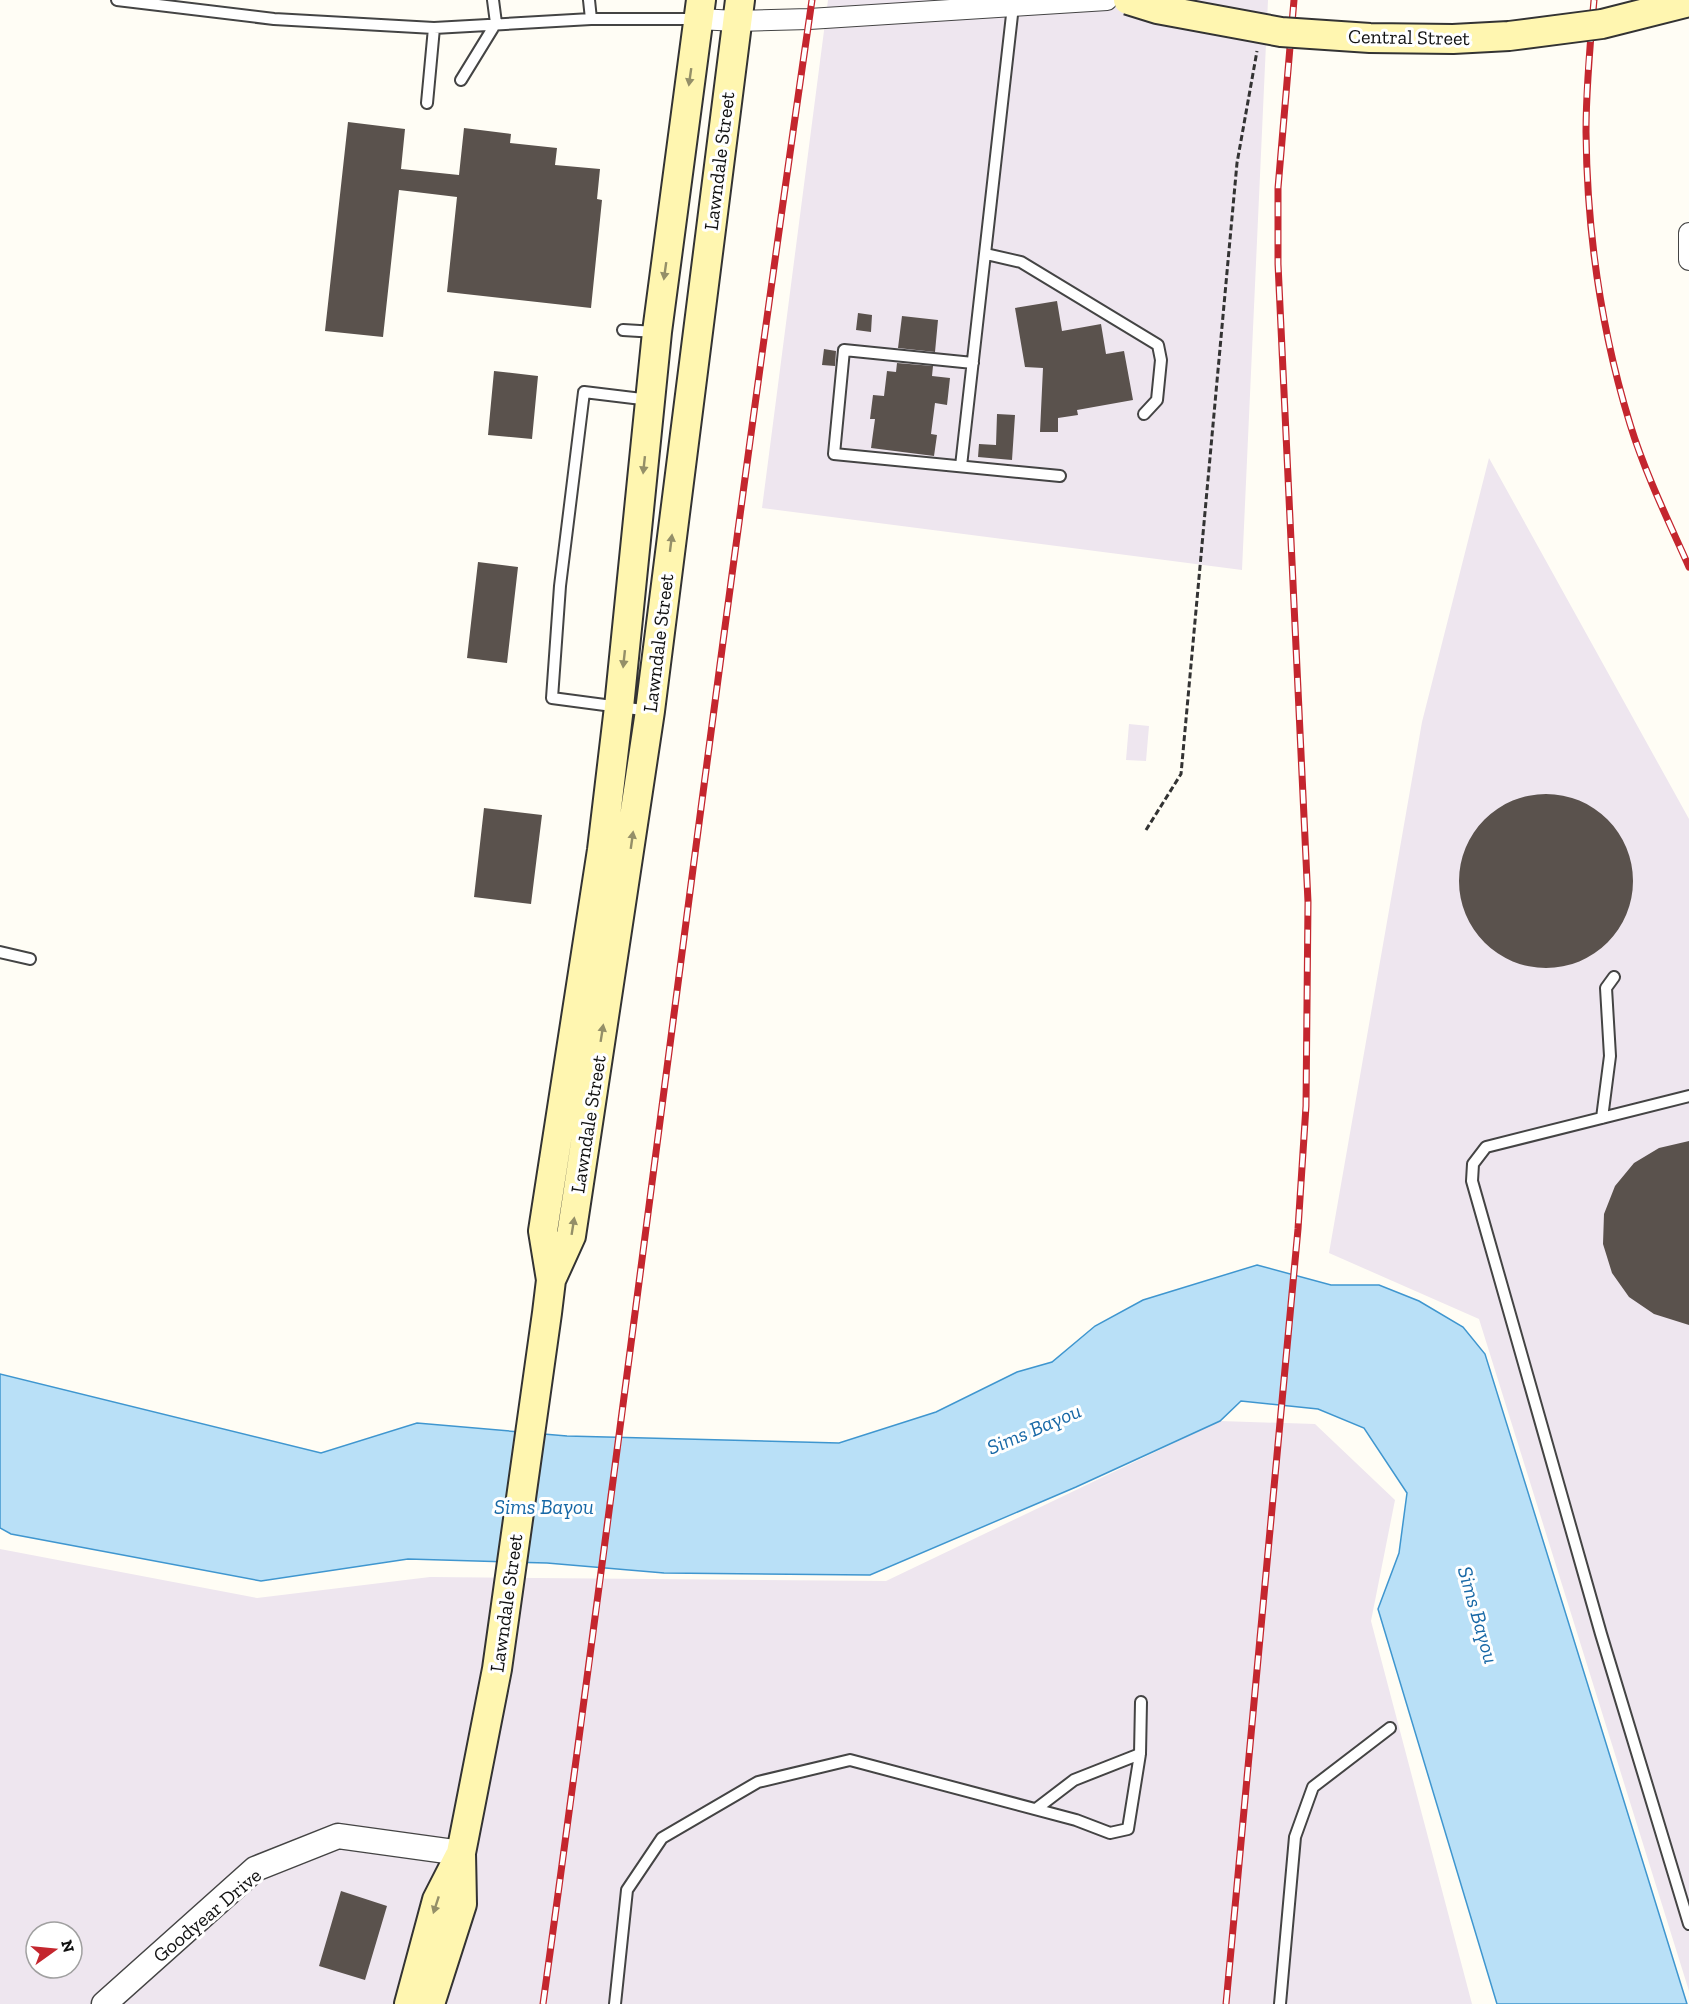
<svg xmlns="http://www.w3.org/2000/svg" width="1689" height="2004" font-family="'Zilla Slab',serif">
  <rect width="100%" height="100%" fill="#fffdf5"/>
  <!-- industrial -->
  <path fill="#eee6ef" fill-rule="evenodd" d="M828 0H1268L1242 570 762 508Z
    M1489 458 1689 819V1991L1479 1319 1329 1253 1422 722Z
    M1129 724 1149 726 1146 761 1126 760Z
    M1220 1421 1315 1424 1395 1500 1371 1621 1472 2004H0V1549L257 1598 430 1577 886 1581ZM36 1932H72V1968H36Z"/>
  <!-- water -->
  <path fill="#b9e0f7" stroke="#3f96cf" stroke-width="1.5" d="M1257 1265 1331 1285H1379L1419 1301 1463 1327 1485 1354 1687 2004H1497L1378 1609 1399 1553 1407 1493 1364 1428 1318 1409 1241 1401 1220 1421 1076 1487 870 1575 664 1573 547 1563 408 1559 261 1581 11 1534 0 1528V1374L321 1453 417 1423 567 1436 839 1443 936 1412 1017 1372 1052 1362 1095 1326 1143 1300Z"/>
  <!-- building -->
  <path fill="#5a524d" d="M348 122 405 129 401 169 459 175 464 128 511 134 510 143 557 148 555 165 600 169 597 199 602 200 591 308 447 292 457 197 399 190 383 337 325 331Z
    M1057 301 1062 331 1101 324 1106 354 1124 351 1133 400 1077 410 1078 415 1058 418V432H1040L1043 368 1025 367 1015 308Z
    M858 313 872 315 871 332 856 330Z
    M902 316 938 320 935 352 898 348Z
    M824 349 836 351 835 366 822 365Z
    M897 363 933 366 932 376 950 378 947 405 935 403 931 434 937 435 934 456 871 448 875 419H870L873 395 884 396 887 371 896 372Z
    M494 371 538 376 532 439 488 435Z
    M997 414 1015 415 1012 460 978 457 979 444 996 445Z
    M478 562 518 567 507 663 467 658Z
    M1459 881a87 87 0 1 1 174 0a87 87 0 1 1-174 0Z
    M484 808 542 815 531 904 474 897Z
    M1689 1141V1325L1654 1314 1629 1297 1612 1273 1603 1244 1604 1214 1615 1186 1634 1163 1659 1148Z
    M341 1891 387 1906 365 1980 319 1966Z"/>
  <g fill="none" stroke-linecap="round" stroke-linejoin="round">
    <defs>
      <path id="service" d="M117 0 274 19 434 28 591 19H697
        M589 0 591 19
        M461 80 496 23 493 0
        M427 103 434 28
        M986 254 1021 262 1158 345 1161 360 1157 400 1144 414
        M623 330 656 332
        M973 363 844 350 834 454 1060 476
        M961 466 1013 6
        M650 711 552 698 560 586 584 392 650 400
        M0 952 30 959
        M1689 1096 1486 1147 1473 1164 1472 1181 1601 1634 1689 1924
        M1602 1118 1610 1056 1606 988 1614 977
        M1036 1809 1074 1780 1140 1754
        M615 2004 627 1890 662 1838 758 1782 850 1760 1076 1820 1110 1833 1128 1829 1140 1754 1141 1702
        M1280 2004 1295 1837 1313 1787 1390 1728"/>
      <path id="minor" d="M698 19 737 21 809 19 1107 0
        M1689 233V260"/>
      <path id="tertiary" d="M104 2004 255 1869 338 1836 461 1853"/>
      <path id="secondary" d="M551 1280 571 1236 650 711 740 0
        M409 2004 437 1900 459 1857
        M430 2004 462 1904 461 1853 497 1669 547 1313 551 1280 543 1231 602 850 619 707 657 332 701 0"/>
    </defs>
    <!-- service casing -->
    <use href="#service" stroke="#444" stroke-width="14"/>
    <!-- minor casing -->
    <use href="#minor" stroke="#444" stroke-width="22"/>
    <!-- tertiary casing -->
    <use href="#tertiary" stroke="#444" stroke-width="27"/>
    <!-- secondary casing -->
    <use href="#secondary" stroke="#333" stroke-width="32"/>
    <!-- path -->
    <path stroke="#333" stroke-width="3" stroke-dasharray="6 3" stroke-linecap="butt" d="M1146 830 1181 774 1237 163 1257 51"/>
    <!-- service -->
    <use href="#service" stroke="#fff" stroke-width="10"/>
    <!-- minor -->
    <use href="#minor" stroke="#fff" stroke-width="20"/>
    <!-- tertiary -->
    <use href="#tertiary" stroke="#fff" stroke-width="24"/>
    <!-- secondary -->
    <use href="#secondary" stroke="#fff6b0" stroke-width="28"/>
    <defs>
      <path id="rail" d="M1594 0C1590 44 1586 88 1586 132 1587 230 1601 330 1630 424 1645 473 1668 520 1689 567
        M543 2004C635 1336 715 667 812 0
        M1226 2004 1298 1229 1306 1106 1308 902 1278 264V188L1294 0"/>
    </defs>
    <!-- rail casing -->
    <use href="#rail" stroke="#c4262e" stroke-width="7"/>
    <!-- rail -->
    <use href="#rail" stroke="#fff" stroke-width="4.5" stroke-dasharray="14" stroke-linecap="butt"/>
    <defs>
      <path id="secondary-bridge" d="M1128 0 1157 9 1281 32 1370 38 1453 39 1509 36 1602 24 1689 2"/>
    </defs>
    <!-- secondary-bridge casing -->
    <use href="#secondary-bridge" stroke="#333" stroke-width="32" stroke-linecap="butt"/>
    <!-- secondary-bridge -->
    <use href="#secondary-bridge" stroke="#fff6b0" stroke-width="28"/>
  </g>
  <!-- one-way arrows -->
  <defs><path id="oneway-solid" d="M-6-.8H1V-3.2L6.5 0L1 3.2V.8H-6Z" transform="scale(1.5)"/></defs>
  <g fill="#948f68">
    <use href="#oneway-solid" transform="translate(690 77) rotate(98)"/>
    <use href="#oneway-solid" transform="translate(665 271) rotate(98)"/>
    <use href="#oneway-solid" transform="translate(644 465) rotate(96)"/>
    <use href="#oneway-solid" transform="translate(671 543) rotate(-83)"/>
    <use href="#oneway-solid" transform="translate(624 659) rotate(96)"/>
    <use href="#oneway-solid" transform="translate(632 840) rotate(-82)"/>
    <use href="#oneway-solid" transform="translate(602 1033) rotate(-81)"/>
    <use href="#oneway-solid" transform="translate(573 1226) rotate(-81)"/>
    <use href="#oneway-solid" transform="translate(436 1905) rotate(108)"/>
  </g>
  <g text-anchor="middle" stroke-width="6" stroke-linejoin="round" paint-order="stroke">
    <!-- street labels -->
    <g font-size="20" fill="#111" stroke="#fff">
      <text transform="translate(1409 37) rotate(1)" y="7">Central Street</text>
      <text transform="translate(719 161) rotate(-83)" y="7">Lawndale Street</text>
      <text transform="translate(658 643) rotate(-83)" y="7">Lawndale Street</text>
      <text transform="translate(588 1124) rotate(-81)" y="7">Lawndale Street</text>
      <text transform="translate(506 1603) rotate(-82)" y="7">Lawndale Street</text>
      <text transform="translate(207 1915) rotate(-40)" y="7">Goodyear Drive</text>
    </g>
    <!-- water labels -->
    <g font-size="21" font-style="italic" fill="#1768a6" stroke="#fff">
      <text transform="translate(1034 1429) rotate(-23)" y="7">Sims Bayou</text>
      <text x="544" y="1514">Sims Bayou</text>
      <text transform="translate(1478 1615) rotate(74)" y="7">Sims Bayou</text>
    </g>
  </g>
  <!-- north arrow -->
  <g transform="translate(54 1950) rotate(75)"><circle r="28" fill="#ffffff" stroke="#a0a0a0" stroke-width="1.5"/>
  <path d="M0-4.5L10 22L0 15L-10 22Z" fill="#c4262e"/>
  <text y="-9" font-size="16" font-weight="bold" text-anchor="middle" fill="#111111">N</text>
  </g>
</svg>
